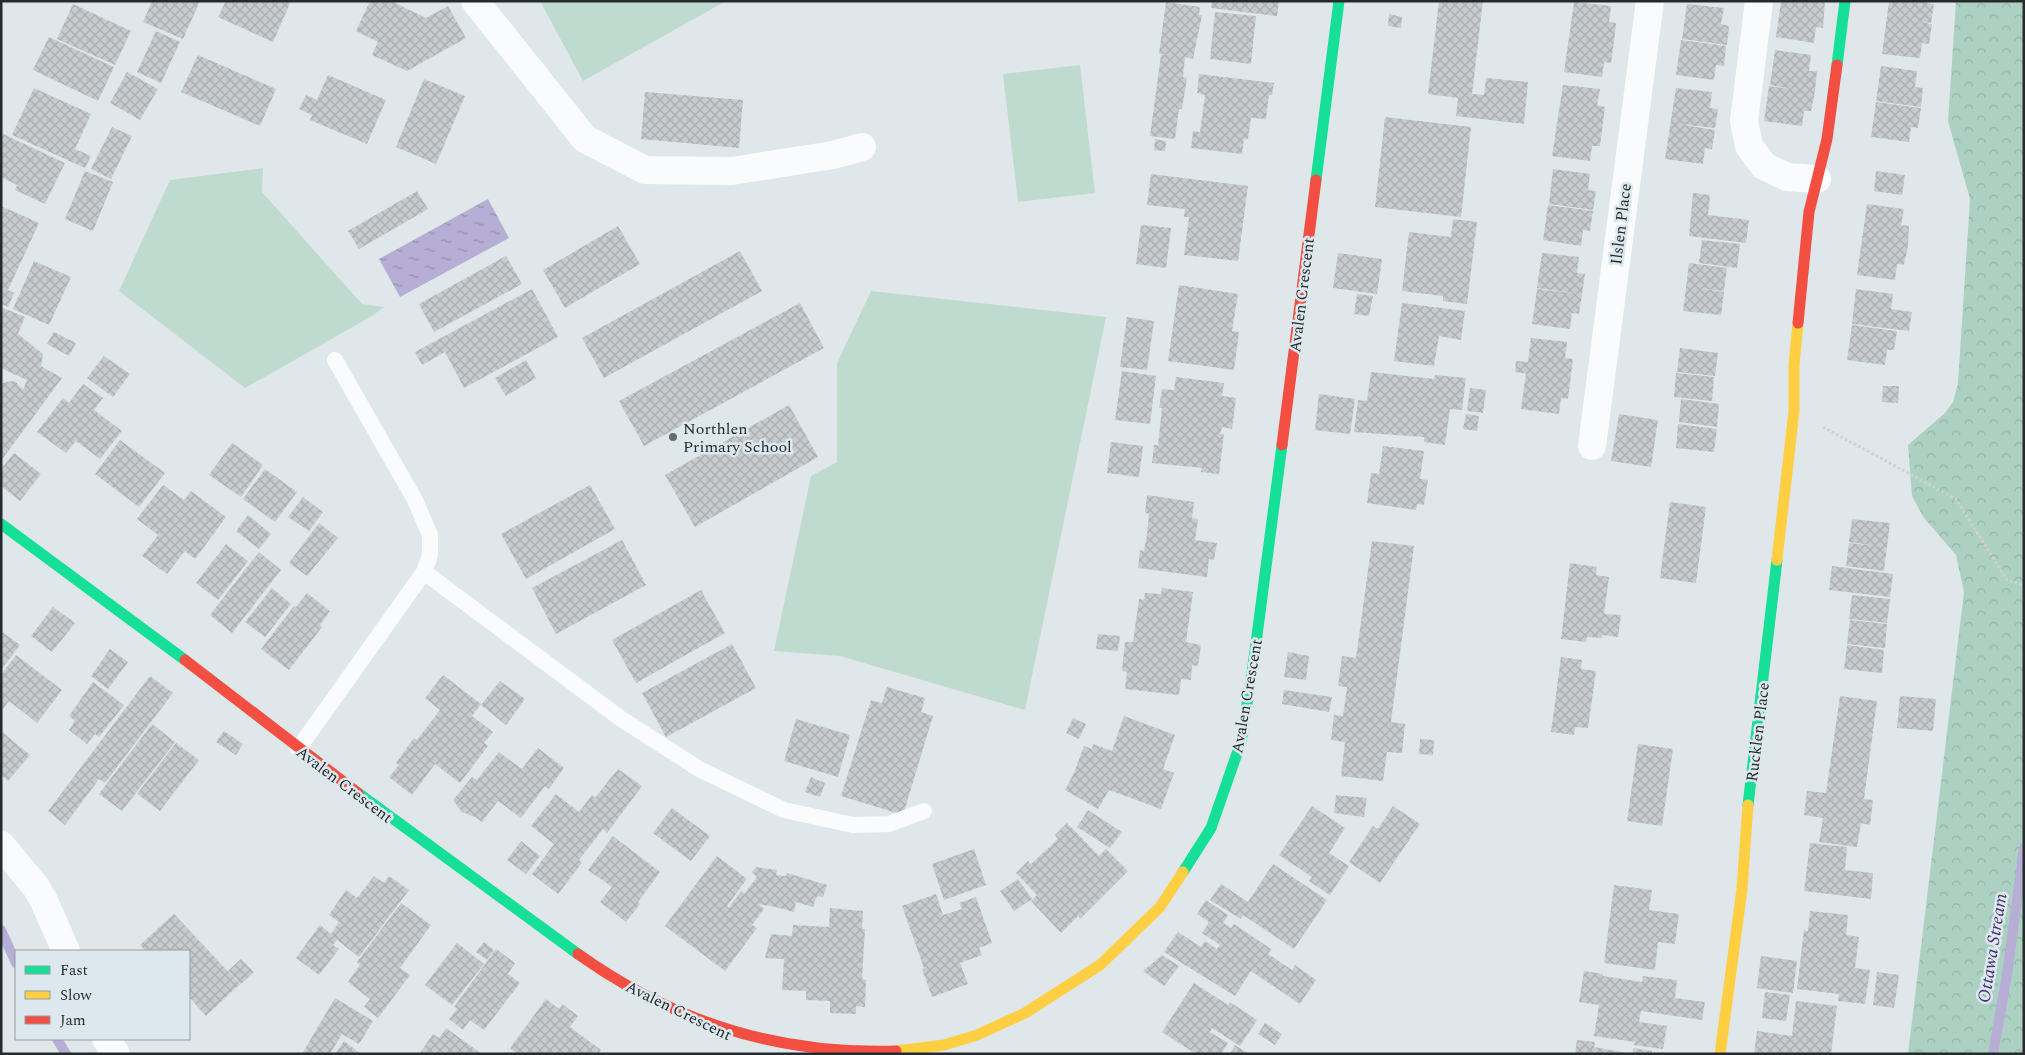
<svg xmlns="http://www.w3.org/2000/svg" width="2025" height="1055" font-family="Spectral,serif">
  <defs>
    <pattern id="forest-crowns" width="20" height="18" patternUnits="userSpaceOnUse" patternTransform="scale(1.25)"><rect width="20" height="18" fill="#acd1c2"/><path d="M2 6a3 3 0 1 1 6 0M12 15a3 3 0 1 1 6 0" fill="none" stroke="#94b4a7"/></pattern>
    <pattern id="water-ripples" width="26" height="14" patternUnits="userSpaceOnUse" patternTransform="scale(1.25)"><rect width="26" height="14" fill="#b6aed4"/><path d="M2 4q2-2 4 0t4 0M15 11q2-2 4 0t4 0" fill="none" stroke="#948eac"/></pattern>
    <pattern id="building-cross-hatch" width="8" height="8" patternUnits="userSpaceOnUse" patternTransform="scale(1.25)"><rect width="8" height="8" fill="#c7cbce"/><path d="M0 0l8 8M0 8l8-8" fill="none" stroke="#abaeb1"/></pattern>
  </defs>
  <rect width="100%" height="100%" fill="#e0e7ea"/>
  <!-- forest -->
  <path fill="url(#forest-crowns)" d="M1956 1H2024V1054H1908L1964 592 1956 555 1924 518 1912 496 1908 445 1945 413 1953 402 1958 383 1970 199 1948 121Z"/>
  <!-- pitch -->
  <path fill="#bfdbd0" d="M540 1H726L583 81Z
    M1080 65 1095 193 1018 202 1003 74Z
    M263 168 262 192 362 304 384 307 372 316 245 388 119 291 170 180Z
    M871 291 1106 317 1025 710 840 656 774 651 811 476 837 462V363Z"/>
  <!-- water -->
  <path fill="url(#water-ripples)" d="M488 199 509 238 400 297 379 259Z"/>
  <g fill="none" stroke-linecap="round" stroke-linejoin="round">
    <!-- stream -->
    <path stroke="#b6aed4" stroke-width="10" d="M1 930 16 963
      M57 1039 66 1054
      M1993 1054 2007 975 2024 848"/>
  </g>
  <!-- building -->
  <path fill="url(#building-cross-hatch)" d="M152 1H200L183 39 143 22Z
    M226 1H291L273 42 218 17Z
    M370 1H391L426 18 448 6 466 38 407 71 372 55 378 42 356 31Z
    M1212 1H1279L1277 16 1211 8Z
    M1439 1H1483L1472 94 1484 95 1486 78 1528 82 1524 124 1456 116 1458 98 1428 94Z
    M1781 1H1825L1823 28 1816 27 1814 43 1776 37Z
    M1889 1H1927L1926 3 1934 4 1931 23 1916 21 1932 24 1929 44 1922 43 1920 58 1882 54Z
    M1166 2 1200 7 1199 15H1202L1193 59 1185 57 1183 77 1187 78 1182 109H1179L1175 139 1150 136 1161 55H1167L1159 54Z
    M1574 2 1611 6 1609 22 1616 23 1614 42 1611 63 1604 62 1602 77 1564 72Z
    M73 4 131 31 115 65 57 39Z
    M1687 4 1724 8 1721 24 1729 26 1727 45 1682 39Z
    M1215 12 1256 16 1251 64 1210 59Z
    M1389 14 1402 17 1401 28 1388 26Z
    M156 31 180 42 161 83 137 72Z
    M49 37 114 67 98 101 33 70Z
    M1681 40 1726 46 1724 66 1716 65 1714 80 1676 75Z
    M1775 50 1811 55 1809 71H1817L1815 91 1811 111H1804L1802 126 1764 121 1769 86 1793 89 1770 85Z
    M198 55 276 89 260 126 181 92Z
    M1881 66 1917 71 1915 87 1923 88 1921 107 1876 101Z
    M127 72 158 89 140 120 110 103Z
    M1199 74 1274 83 1272 95H1269L1266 119 1251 118 1248 139H1244L1242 154 1191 148 1193 131 1200 132 1205 95 1197 93Z
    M328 75 386 100 367 144 310 120 312 115 299 109 306 95 317 100Z
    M424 79 465 96 436 164 396 147Z
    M1563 85 1600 89 1597 105 1605 107 1600 146H1592L1590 161 1552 156Z
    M34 88 91 114 75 149 91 156 85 168 12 135Z
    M1676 88 1712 92 1710 108 1718 109 1715 128 1678 124 1715 130 1712 149 1705 148 1703 164 1665 159Z
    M645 92 743 100 739 148 641 139Z
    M1876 102 1921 108 1918 128 1911 127 1909 142 1871 137Z
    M1385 117 1471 127 1461 217 1375 207Z
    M112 127 132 136 111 179 91 169Z
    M1 133 65 163 45 204 15 190 17 185 1 177Z
    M1155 139 1166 141 1165 151 1154 150Z
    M1553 169 1590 174 1588 190 1596 191 1593 210 1549 204Z
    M85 171 113 182 93 231 65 219Z
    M1876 171 1905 175 1902 195 1874 191Z
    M1151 174 1248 186 1238 261 1184 255 1189 217H1184L1185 209 1147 205Z
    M417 191 428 209 359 249 348 231Z
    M1693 193 1710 195 1708 215 1749 220 1746 243 1689 236Z
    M1867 204 1904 209 1901 225 1909 226 1908 246 1904 265 1897 264 1895 280 1857 275Z
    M1548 205 1593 211 1590 231 1583 230 1581 246 1543 240Z
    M1 206 39 223 8 290 14 293 8 307 1 304Z
    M1453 219 1477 222 1467 304 1443 301V296L1402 291 1409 232 1451 237Z
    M1141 225 1171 228 1166 268 1136 264Z
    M618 226 640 264 565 308 543 270Z
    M1702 240 1740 244 1737 268 1699 263Z
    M740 251 762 291 604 378 582 338Z
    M1338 253 1382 259 1377 294 1333 288Z
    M1542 253 1579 257 1577 273 1585 274 1582 294 1537 288Z
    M506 256 522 284 434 332 419 304Z
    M34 261 71 277 49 325 13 309Z
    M1689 263 1727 268 1724 291 1697 288 1724 292 1721 315 1683 311Z
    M1179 285 1238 294 1232 331 1239 332 1234 370 1168 361Z
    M532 289 558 337 464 388 445 352 422 365 415 352Z
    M1537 289 1582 294 1579 314 1572 313 1570 329 1532 324Z
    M1856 289 1893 294 1891 309 1912 312 1909 331 1852 324Z
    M1357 294 1373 296 1369 316 1354 314Z
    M800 303 824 348 644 446 619 401Z
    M1402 303 1465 311 1461 340 1439 336 1434 366 1394 361Z
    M1 307 25 317 18 334 43 354 41 366 62 378 1 461V384L5 382 15 381 23 390 27 380 1 368Z
    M1127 317 1154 321 1147 370 1120 367Z
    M1852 325 1897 331 1894 350H1887L1885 365 1847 360Z
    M54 332 76 343 69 356 47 344Z
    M1531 338 1567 342 1565 358 1573 359 1568 399 1561 398 1559 414 1521 409 1526 373 1553 377 1515 372 1516 361 1528 362Z
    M1680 348 1718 353 1715 376 1677 372Z
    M104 356 130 374 113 397 87 378Z
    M526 360 536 378 506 396 495 378Z
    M1122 371 1156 376 1150 424 1115 420Z
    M1371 372 1434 379 1435 375 1466 378 1462 410 1450 409 1445 445 1424 442V437L1354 432 1358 400 1367 401Z
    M1676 373 1714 377 1712 401 1674 397Z
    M1176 377 1224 383 1222 396 1236 398 1232 429 1222 427 1220 434H1224L1219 474 1201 472 1202 468 1152 463 1154 445H1158L1162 408H1159L1162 389 1174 390Z
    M83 384 103 398 94 410 122 431 100 459 76 441 66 453 37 432 63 398 69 403Z
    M1883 386H1899L1898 403 1882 402Z
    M1470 388 1486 390 1483 413 1467 411Z
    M1319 394 1355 399 1350 434 1315 430Z
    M1681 399 1719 404 1717 427 1679 422Z
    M789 405 818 457 695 527 665 475Z
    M1466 414 1479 416 1477 431 1463 429Z
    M1619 414 1658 420 1651 467 1611 461Z
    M1678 424 1717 429 1714 452 1676 448Z
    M120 440 165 473 139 507 95 474Z
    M1111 442 1143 446 1139 477 1107 473Z
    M232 443 263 465 241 497 209 475Z
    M1383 446 1424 451 1420 479 1428 480 1424 505 1417 504 1416 510 1367 503 1371 473 1379 474Z
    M14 453 41 474 20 501 1 486V469Z
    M265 469 297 492 275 522 243 499Z
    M163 485 184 500 191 491 226 517 195 559 185 551 167 574 142 556 158 535 137 519Z
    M590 485 615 529 526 579 501 534Z
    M1147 495 1194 502 1192 518 1198 519 1195 540 1217 543 1214 560 1209 559 1207 577 1138 568 1140 550 1144 551 1147 534 1149 514 1145 513Z
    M303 497 323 512 309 531 288 517Z
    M1670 502 1706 507 1696 583 1660 578Z
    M248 515 271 534 259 549 236 531Z
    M1852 519 1890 523 1884 571 1846 566 1849 543 1877 546 1849 542Z
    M319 523 338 538 307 576 289 563Z
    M622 540 646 585 556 634 532 588Z
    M1372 541 1414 546 1391 722 1405 724 1402 753 1387 752 1383 781 1341 776 1345 742 1331 740 1334 715 1343 716 1347 687 1338 686 1342 656 1356 658Z
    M226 544 248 561 218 600 196 583Z
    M259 552 281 570 232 633 210 615Z
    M1570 563 1597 567 1596 575 1609 577 1604 614 1621 615 1618 637 1602 635V638L1587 637 1586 642 1561 639Z
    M1832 566 1893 574 1890 597 1829 590Z
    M272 588 291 604 265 637 245 622Z
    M1162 588 1193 592 1186 642 1201 645 1198 666 1192 665 1191 680 1181 679 1179 695 1125 689 1127 672 1122 671 1125 642H1133L1139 599 1144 600 1145 593 1161 594Z
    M701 590 725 633 636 683 612 640Z
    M307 593 330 611 320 625 322 627 289 670 261 649 294 606 296 607Z
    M1852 595 1890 599 1887 623 1849 619Z
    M53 607 75 623 52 652 31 636Z
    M1850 620 1887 624 1885 648 1847 644Z
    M1 631 20 645 1 670Z
    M1098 634 1120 636 1118 651 1096 649Z
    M732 644 756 688 666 737 642 693Z
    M1847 645 1884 650 1882 673 1844 669Z
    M110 649 128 662 108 689 91 676Z
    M1288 652 1309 656 1306 680 1284 677Z
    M16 655 62 690 37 723 9 701 2 710 1 709V675Z
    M1561 657 1582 660 1581 669 1596 671 1588 728 1575 727 1574 735 1551 732Z
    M443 675 481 704 472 716 493 732 484 743 488 746 460 783 435 764 412 795 389 777 399 765 396 763 414 738 417 740 440 710 425 698Z
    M150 676 173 693 105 783 99 779 65 825 48 811Z
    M500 681 525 699 506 725 481 705Z
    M93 682 124 705 99 737 95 734 87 744 69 730 75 721 69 716Z
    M887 687 925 698 921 712 933 716 903 815 841 796 871 700 882 703Z
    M1284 690 1332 697 1329 712 1282 704Z
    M1840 696 1877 701 1864 799 1873 800 1870 825 1861 823 1857 847 1819 842 1823 818 1804 815 1807 791 1826 793Z
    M1900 696 1936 699 1933 731 1897 728Z
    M1124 716 1175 735 1163 769 1174 773 1161 809 1109 790 1098 809 1065 790 1074 773 1084 746 1092 749 1093 744 1112 751Z
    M1073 718 1086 724 1079 739 1066 733Z
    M796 719 850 735 838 777 784 761Z
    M152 724 175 742 122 811 99 794Z
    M1 731 30 755 8 781 1 775Z
    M224 731 243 744 236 755 216 742Z
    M1420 739 1434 740 1433 755 1419 754Z
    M176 743 199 760 160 811 137 794Z
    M1638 744 1673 749 1662 826 1627 821Z
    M538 748 564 768 549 789 545 786 521 818 498 801 482 822 475 817 462 812 453 800 472 777 477 780 499 752 522 769Z
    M618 769 642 786 607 833 603 829 579 860 582 863 558 894 532 874 554 844 531 826 556 794 579 812 592 795 595 798Z
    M811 777 825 783 820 797 805 792Z
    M1336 795 1367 798 1364 817 1334 813Z
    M1312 806 1345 828 1329 853 1349 866 1330 895 1309 881 1312 877 1279 855Z
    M1393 806 1420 824 1380 883 1349 862 1373 826 1378 829Z
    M672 808 710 836 691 861 653 833Z
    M1088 810 1122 832 1110 848 1077 827Z
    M1067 823 1099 856 1106 849 1128 871 1080 919 1078 916 1061 933 1031 901 1037 895 1016 873 1028 861 1031 864 1044 852 1058 839 1055 835Z
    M613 836 660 872 638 902 640 904 626 922 600 902 612 887 588 870Z
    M521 841 540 856 526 874 507 860Z
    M1810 843 1847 847 1845 870 1873 873 1871 899 1804 891Z
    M974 849 986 885 944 900 932 864Z
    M717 856 747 879 727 906 729 908 741 891 744 894 757 877 752 872 756 867 777 870 776 875 786 876 787 873 827 885 823 897 817 896 813 907 796 902 794 912 776 907 758 904 764 909 752 925 757 928 725 971 665 926Z
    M1273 864 1327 900 1294 949 1243 915 1241 919 1210 900 1221 884 1248 902Z
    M374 876 384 883 389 876 409 890 359 957 337 940 333 945 339 949 319 975 296 958 320 925 331 934 339 922 329 915 346 890 357 898Z
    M1018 879 1032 899 1014 911 1000 891Z
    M1614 885 1652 890 1649 910 1679 914 1675 944 1658 942 1655 970 1604 963Z
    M936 894 943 915 962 909 959 903 976 897 992 943 979 948 982 955 960 963 968 984 932 997 922 969 924 968 902 906Z
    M1206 900 1228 915 1223 923 1231 928 1234 924 1271 949 1268 954 1292 970 1295 965 1316 980 1300 1004 1251 971 1235 996 1164 952 1178 932 1201 947 1205 941 1217 949 1220 945 1202 933 1209 922 1197 914Z
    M401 903 431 925 400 968 410 975 378 1018 364 1007 370 999 348 982 360 965 357 962Z
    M830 908 863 911 862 929H865L862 979 866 980 865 1007 856 1006V1014L830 1013V1001L806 1000V991L782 990 784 959 765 958 771 934 792 936 793 925 829 927Z
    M1810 911 1848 915 1846 935 1859 937 1855 968 1870 970 1865 1004 1838 1001 1839 994 1797 989 1804 930 1808 931Z
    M174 914 240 984 206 1016 189 997V951H146L140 945Z
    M484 942 494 950 487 960 476 952Z
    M457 943 484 964 452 1005 425 985Z
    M496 949 515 963 508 974 520 983 484 1030 470 1020 463 1030 449 1019 457 1009 454 1007Z
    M1162 955 1179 966 1164 986 1143 971Z
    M1761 956 1797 961 1793 993 1757 988Z
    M241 959 254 972 241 984 228 971Z
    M1584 971 1603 974V976L1642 982 1643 976 1677 980 1675 998 1705 1002 1702 1020 1641 1011 1639 1022 1667 1026 1663 1049 1634 1045 1635 1042 1594 1036 1599 1005 1579 1002Z
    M1877 972 1899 975 1894 1008 1873 1005Z
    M1194 983 1228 1005 1230 1002 1257 1020 1240 1046 1212 1028 1210 1032 1228 1043 1221 1054H1196L1162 1032Z
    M1765 992 1790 995 1786 1021 1762 1018Z
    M335 998 373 1021 359 1044 342 1034 330 1054H302Z
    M546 999 559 1009 562 1004 578 1016 570 1027 601 1050 598 1054H517L510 1048Z
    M1796 1001 1837 1006 1831 1054H1754L1757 1031 1792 1036Z
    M1265 1023 1282 1034 1275 1045 1258 1034Z
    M446 1028 482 1054 420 1053 433 1034 439 1038Z
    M1577 1040 1595 1042 1594 1047 1632 1054H1575Z
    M344 1041 361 1054H335Z
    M1235 1045 1249 1054H1230Z
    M1633 1048 1652 1051V1054H1633Z"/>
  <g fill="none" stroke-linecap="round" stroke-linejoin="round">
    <!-- path -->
    <path stroke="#cfd1d1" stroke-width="3" stroke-dasharray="2.5 2.5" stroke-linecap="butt" d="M1823 427 1956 499 2007 580 2024 585"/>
    <!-- lane -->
    <path stroke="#fafbfc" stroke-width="16" d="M424 572 620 718 699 769 784 810 853 825 889 824 924 811
      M298 749 424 572 430 555V535L415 500 335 360"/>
    <!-- street -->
    <path stroke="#fafbfc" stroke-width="28" d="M475 1 585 139 645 170 732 171 833 155 862 147
      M1759 1 1744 121 1749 146 1764 166 1787 177 1817 179
      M1592 446 1650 1
      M1 845 36 887 44 901 66 951
      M106 1039 116 1054"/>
    <!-- fast -->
    <path stroke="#16e098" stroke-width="11" d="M1837 65 1845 1
      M1316 180 1339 1
      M1 524 185 660
      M358 793 578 954
      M1748 805 1777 560
      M1183 872 1211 828 1241 742 1253 666 1282 445"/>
    <!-- slow -->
    <path stroke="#ffcf43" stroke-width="11" d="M1777 560 1794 411V365L1798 323
      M896 1051 944 1045 977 1035 1025 1013 1100 965 1160 907 1183 872
      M1720 1054 1742 889 1748 805"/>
    <!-- jam -->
    <path stroke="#f24e42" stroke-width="11" d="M1798 323 1809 212 1827 139 1837 65
      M1282 445 1316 180
      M185 660 358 793
      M578 954C673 1022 777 1055 896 1051"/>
  </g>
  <!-- markers -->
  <circle fill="#666c6e" stroke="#dce8ee" stroke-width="2" cx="673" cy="437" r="5"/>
  <g text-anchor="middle" stroke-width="5" stroke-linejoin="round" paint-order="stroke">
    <!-- street labels -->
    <g font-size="16" fill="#252a2c" stroke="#dce8ee">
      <text transform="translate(1620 224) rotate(-83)" y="6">Ilslen Place</text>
      <text transform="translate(1301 295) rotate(-83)" y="6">Avalen Crescent</text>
      <text transform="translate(1246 696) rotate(-80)" y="6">Avalen Crescent</text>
      <text transform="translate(1757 732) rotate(-83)" y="6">Rucklen Place</text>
      <text transform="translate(345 784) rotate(37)" y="6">Avalen Crescent</text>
      <text transform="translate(679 1010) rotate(26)" y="6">Avalen Crescent</text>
    </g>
    <!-- poi labels -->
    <g font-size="16" fill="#252a2c" stroke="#dce8ee" text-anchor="start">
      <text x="683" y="434">Northlen<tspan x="683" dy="18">Primary School</tspan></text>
    </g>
    <!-- water labels -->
    <g font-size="18" font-style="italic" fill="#463070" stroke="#dce8ee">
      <text transform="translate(1992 948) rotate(-81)" y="6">Ottawa Stream</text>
    </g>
  </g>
  <!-- border -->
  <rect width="2025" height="1055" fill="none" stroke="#252a2c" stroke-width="5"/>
  <!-- legend -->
  <rect x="15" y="950" width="175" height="90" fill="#dce8ee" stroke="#939ca0"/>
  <rect x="25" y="966" width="25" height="8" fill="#16e098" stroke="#939ca0"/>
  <text x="60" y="975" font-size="15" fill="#252a2c">Fast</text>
  <rect x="25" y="991" width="25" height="8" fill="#ffcf43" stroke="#939ca0"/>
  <text x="60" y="1000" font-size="15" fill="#252a2c">Slow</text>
  <rect x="25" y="1016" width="25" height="8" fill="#f24e42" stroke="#939ca0"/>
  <text x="60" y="1025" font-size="15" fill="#252a2c">Jam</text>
</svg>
